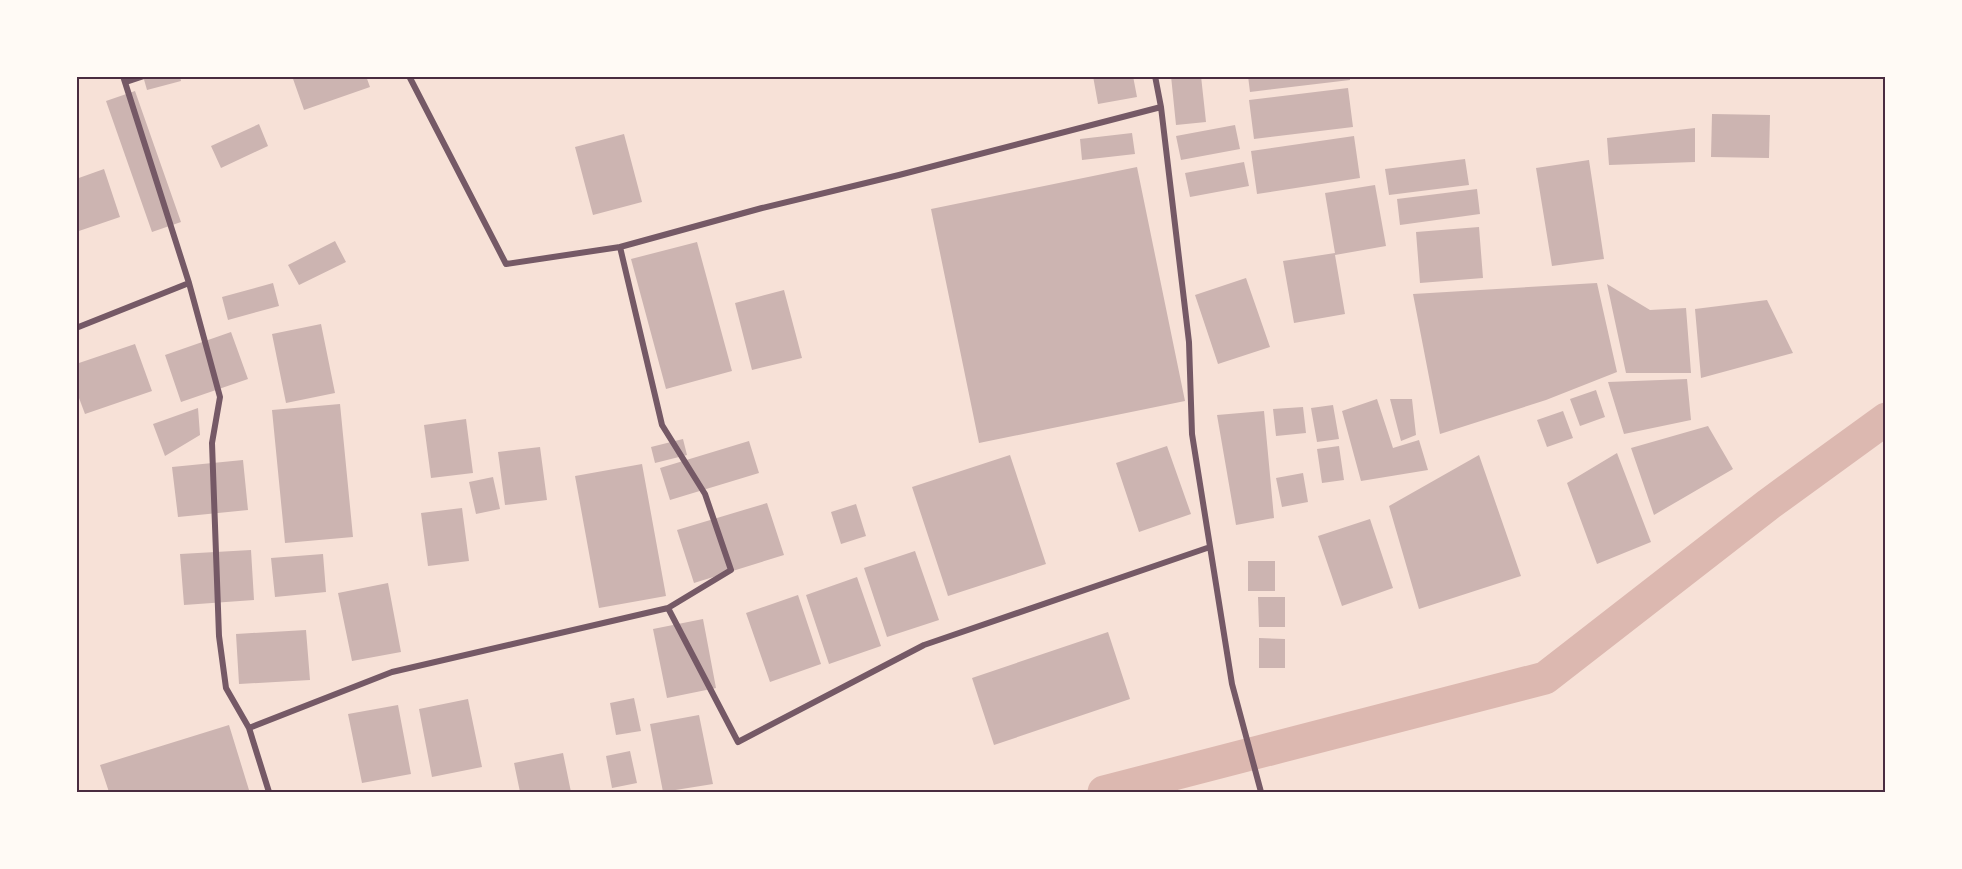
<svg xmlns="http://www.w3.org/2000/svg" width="1962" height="869" font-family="Bitter,serif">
  <rect width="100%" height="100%" fill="#f7e1d7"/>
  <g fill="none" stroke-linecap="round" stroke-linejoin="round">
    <!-- canal -->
    <path stroke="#dcb8b0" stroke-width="33" d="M1104 792 1545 678 1769 504 1886 419"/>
  </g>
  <!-- building -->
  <path fill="#ccb4b1" d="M143 76H180L181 81 147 90Z
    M292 76H366L370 87 304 110Z
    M1093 76H1133L1137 97 1098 104Z
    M1171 76H1201L1206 122 1176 125Z
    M1248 76H1350V80L1250 92Z
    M1348 88 1353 127 1254 139 1249 100Z
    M135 91 181 222 152 232 106 101Z
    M1712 114 1770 115 1769 158 1711 157Z
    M259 124 268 146 221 168 211 146Z
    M1235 125 1240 149 1181 160 1176 136Z
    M1695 128V162L1609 165 1607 138Z
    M1132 133 1135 154 1082 160 1080 139Z
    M624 134 642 202 593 215 575 147Z
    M1354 136 1360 178 1257 194 1251 151Z
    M1465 159 1469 185 1389 195 1385 169Z
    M1589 160 1604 259 1552 266 1536 168Z
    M1244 162 1249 186 1190 197 1185 173Z
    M1137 167 1185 401 979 443 931 209Z
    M104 169 120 217 76 232V179Z
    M1375 185 1386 246 1335 255 1345 314 1294 323 1283 261 1335 253 1325 193Z
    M1477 189 1480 214 1400 225 1397 199Z
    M1479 227 1483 278 1420 283 1416 232Z
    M335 241 346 262 299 285 288 265Z
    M697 242 732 371 666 389 631 259Z
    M1246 278 1270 347 1218 364 1195 295Z
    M273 283 279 306 228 320 222 297Z
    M1597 283 1617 372 1546 400 1440 434 1413 294Z
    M1607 284 1650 310 1686 308 1691 373H1626Z
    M784 290 802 358 752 370 735 303Z
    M1767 300 1793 353 1701 378 1695 309Z
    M321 324 335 393 286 403 272 334Z
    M231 332 248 379 181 402 165 355Z
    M135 344 152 391 85 414 76 390V364Z
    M1687 379 1691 420 1624 434 1608 382Z
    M1596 390 1605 417 1580 426 1570 399Z
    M1377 399 1393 448 1419 440 1428 470 1361 481 1342 411Z
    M1390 399H1412L1416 435 1401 441Z
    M340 404 353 537 285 543 272 410Z
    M1333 405 1339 439 1317 442 1311 408Z
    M1303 407 1306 433 1276 436 1273 409Z
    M198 408 200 435 165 456 153 424Z
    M1264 411 1274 518 1236 525 1217 415Z
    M1563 411 1573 438 1547 447 1537 420Z
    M466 419 473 473 431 478 424 425Z
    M1708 426 1733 469 1654 515 1631 448Z
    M683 439 687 455 655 463 651 447Z
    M749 441 759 473 670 500 660 468Z
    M1167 446 1191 514 1139 532 1116 463Z
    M1339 446 1344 480 1322 483 1317 449Z
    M540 447 547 500 505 505 498 452Z
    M1617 453 1651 542 1597 564 1567 483Z
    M1010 455 1046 564 948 596 912 487Z
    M1479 455 1521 576 1419 609 1389 506Z
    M243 460 248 510 178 517 172 467Z
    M642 464 666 596 599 608 575 476Z
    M1303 473 1308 502 1282 507 1276 478Z
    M493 477 500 509 476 514 469 482Z
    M767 503 784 555 694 583 677 530Z
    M856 504 866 536 841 544 831 512Z
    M462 508 469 561 428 566 421 513Z
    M1370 519 1393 588 1342 606 1318 536Z
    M251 550 254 600 184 605 180 554Z
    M915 551 939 620 887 637 864 568Z
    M323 554 326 592 275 597 271 558Z
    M1248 561H1275V591H1248Z
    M857 577 881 646 829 664 806 595Z
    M388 583 401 652 352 661 338 593Z
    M798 595 821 664 770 682 746 613Z
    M1258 597H1285V627H1259Z
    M703 619 716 688 667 698 653 629Z
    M306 630 310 680 239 684 236 634Z
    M1108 632 1130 699 994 745 972 678Z
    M1259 638 1285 639V668H1259Z
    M634 698 641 731 616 735 610 703Z
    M468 699 482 767 432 777 419 709Z
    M398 705 411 774 362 783 348 714Z
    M699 715 713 784 663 792 650 724Z
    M229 725 249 790 242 792H109L100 765Z
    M630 751 637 783 612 788 606 756Z
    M563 753 571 792H520L514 763Z"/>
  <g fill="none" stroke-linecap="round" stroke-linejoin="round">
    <!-- minor -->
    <path stroke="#755966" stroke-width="6" d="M123 76 189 283 220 397 212 443 219 636 226 688 249 728 269 792
      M1155 76 1161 107 1189 342 1192 434 1232 684 1261 792
      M126 82 144 76
      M620 247 762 208 899 175 1161 107
      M76 328 189 283
      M668 608 738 742 924 645 1210 547
      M249 728 392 672 668 608 731 570 705 494 662 425 620 247 506 264 409 76"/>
  </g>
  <!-- border -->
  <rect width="1962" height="869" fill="none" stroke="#fffaf5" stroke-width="156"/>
  <rect x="78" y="78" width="1806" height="713" fill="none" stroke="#4a2c40" stroke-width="2"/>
</svg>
